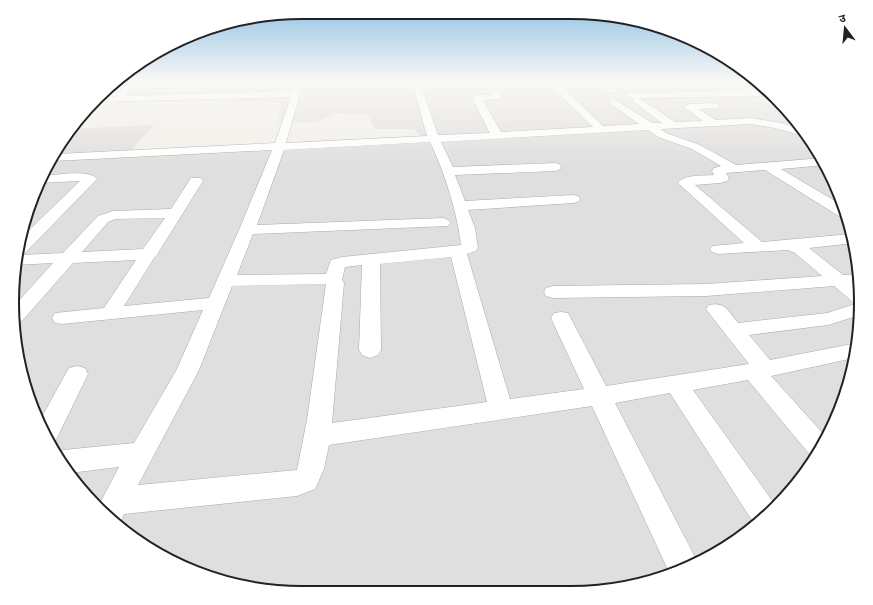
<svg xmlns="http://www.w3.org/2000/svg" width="873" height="605" font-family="Rubik,'Noto Sans Devanagari',sans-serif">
  <rect width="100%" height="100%" fill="#f2efe9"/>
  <!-- residential -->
  <path fill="#e0dfdf" d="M136 82H753L789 111 822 157 846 209 858 264 860 321 851 377 831 431 801 479 762 521 699 563 609 590 284 592 228 583 174 563 126 533 84 494 42 431 15 341V264L34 191 73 129 154 125 131 150 420 136 414 129H375L367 114 336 113 316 122H278L281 102H231L236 98 119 97Z"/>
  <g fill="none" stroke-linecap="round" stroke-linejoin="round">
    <defs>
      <path id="minor" d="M129 82H137L125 96 292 91 296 82H302L300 94 286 143 427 136 413 86 375 88 367 86 365 82H420L421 83 557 82 603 126 639 124 611 104 609 102 614 99 652 123H662L634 102 632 100 635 98 627 97 625 95 627 93 747 91 745 89 746 87C752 86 757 89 760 94L759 96 639 98 675 122 703 121 684 107 689 104 714 103 717 104 719 106 717 108 699 109 716 120 751 118 781 123 802 129 807 137 775 128 751 124 661 129 666 133 700 145 736 165 823 158 826 165 781 169 845 207 848 219 842 218 765 170 726 173 729 178 727 181 720 183 695 185 762 242 851 234 854 243 809 248 843 275 859 274V284L855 285 859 288 860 315 828 325 749 335 770 360 857 343 854 358 771 376 827 438 815 457 811 456 748 380 693 390 776 506 762 521 755 525 670 393 615 403 698 563 669 572 592 406 329 445 324 469 315 489 297 496 124 514 119 526 98 507 119 467 70 473 56 453 63 450 134 443 177 369 203 310 62 324 55 323 52 318 55 313 104 308 136 260 73 263 22 321 15 322V305L53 263 15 265 17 255H18L17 254 21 238 80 181 39 183 44 176C55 175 90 169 97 179L25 253 20 255 63 253 98 216 113 211 171 209 191 178H201L203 181 158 253V254L154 258 124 306 209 298 239 230 272 150 53 161 57 154 275 143 291 97 94 102 100 97H115ZM552 87 593 127 501 132 483 100 500 99 502 97 498 91 495 90 492 91 491 95H477L472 98 490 133 438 135 422 88ZM648 130 658 137 692 149 721 166 714 168 712 171 714 175C704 176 685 174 678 183L744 243 712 246 710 249 712 252 718 254 788 250 795 253 822 276 706 284 553 286 546 288 544 292 546 296 553 298 706 296 834 286 853 302 858 303 827 313 738 323C729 312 725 301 709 305L706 309 709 313 749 364 606 386 568 313 561 312 554 313 551 318 584 389 510 399 467 254 476 251 478 248 475 228 468 210 573 203 578 202 580 199 578 196 573 195 465 201 455 175 555 171 559 170 561 167 559 164 555 163 453 167 441 142ZM430 142C445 173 457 212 461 245L342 257 331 260 326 274 237 275 253 234 448 226 451 223 448 220 443 218 257 225 284 150ZM165 218 143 249 82 252 108 222 115 219ZM451 257 487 402 332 423 344 283 342 280 345 267 362 265 359 350 362 355 370 358 378 355 381 350 380 264ZM326 284 307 420 297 470 138 485 199 370 232 286Z
        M596 82H605L616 91 615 93H609Z
        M77 366 85 368 88 374 54 444 51 445 42 431 39 422 69 368Z"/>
    </defs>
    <!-- minor casing -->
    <use href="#minor" stroke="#a9a9a9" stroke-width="1"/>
    <!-- minor -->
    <use href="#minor" fill="#fff" fill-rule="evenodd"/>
  </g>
  <!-- sky -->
  <linearGradient id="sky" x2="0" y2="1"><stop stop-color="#8fc0e4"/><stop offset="0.49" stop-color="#f9f8f5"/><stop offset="1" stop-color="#f9f8f5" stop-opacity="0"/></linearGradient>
  <rect width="873" height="166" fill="url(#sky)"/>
  <!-- crop -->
  <path d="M0 0H873V605H0ZM302 19H571A283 283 0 0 1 854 302V303A283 283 0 0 1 571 586H302A283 283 0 0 1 19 303V302A283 283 0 0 1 302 19Z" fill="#fff" fill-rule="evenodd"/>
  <path fill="none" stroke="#222" stroke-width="2" d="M302 19H571A283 283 0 0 1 854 302V303A283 283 0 0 1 571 586H302A283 283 0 0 1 19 303V302A283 283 0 0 1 302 19Z"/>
  <!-- north arrow -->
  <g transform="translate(845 28) rotate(344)" stroke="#ffffff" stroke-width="3" paint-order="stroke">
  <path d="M0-3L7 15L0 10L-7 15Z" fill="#222222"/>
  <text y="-6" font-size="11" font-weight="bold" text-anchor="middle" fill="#222222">उ</text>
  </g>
</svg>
